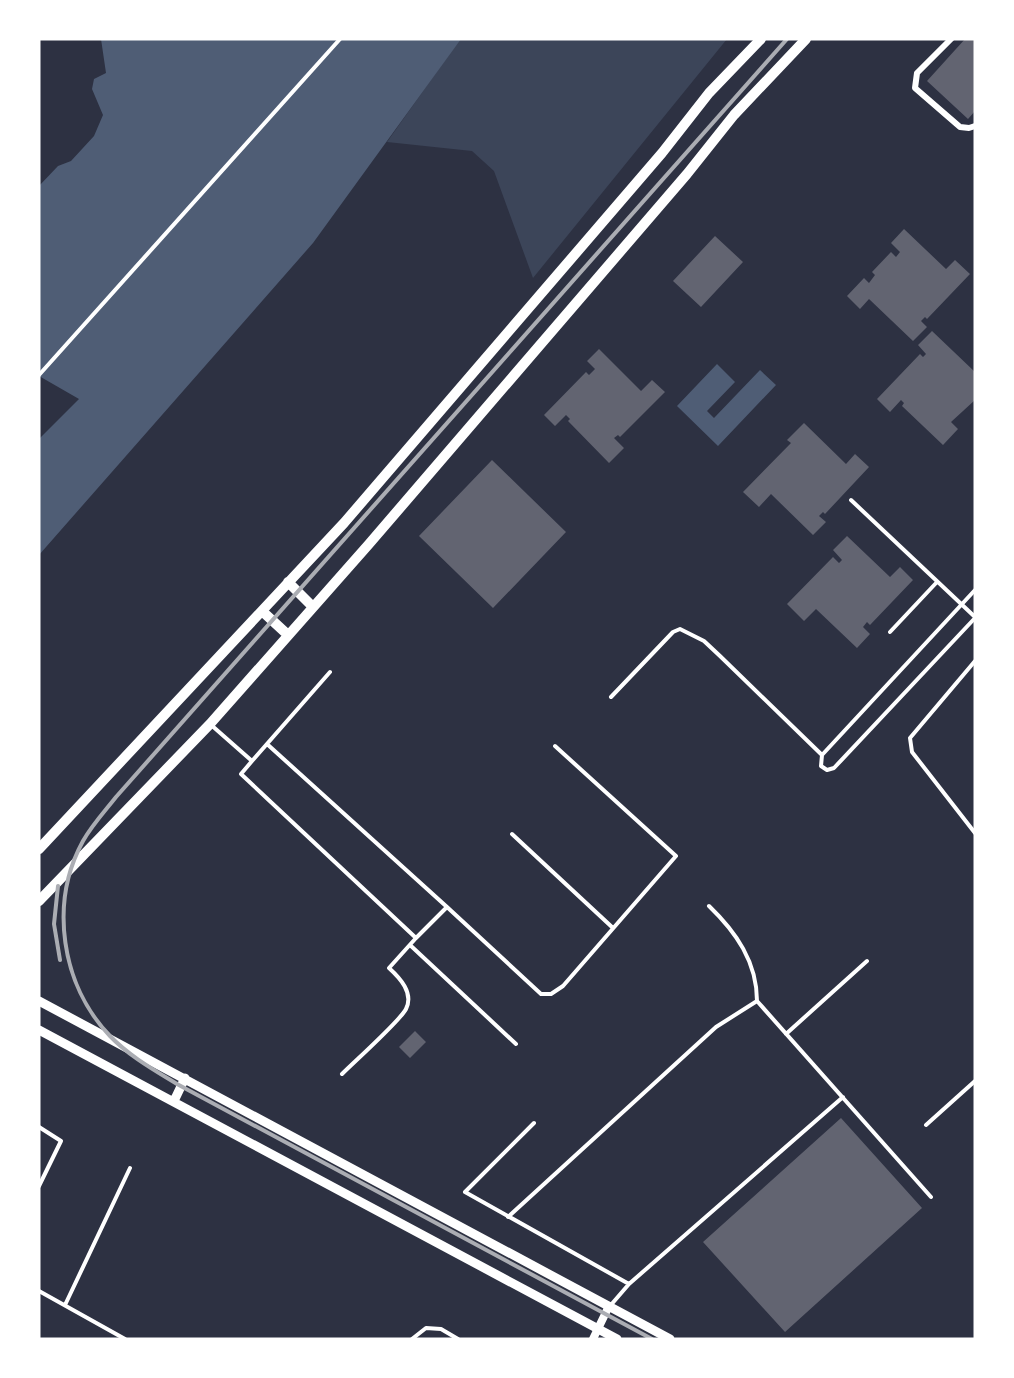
<svg xmlns="http://www.w3.org/2000/svg" width="1014" height="1378" font-family="'Nunito Sans',sans-serif">
  <rect width="100%" height="100%" fill="#2d3142"/>
  <!-- green -->
  <path fill="#3c4559" d="M460 39H727L533 278 494 171 472 151 387 142Z"/>
  <!-- water -->
  <path fill="#4f5d75" d="M101 39H461L313 243 39 555V439L79 399 39 376V186L58 166 71 161 94 136 103 115 92 89 94 79 106 73Z
    M717 364 735 382 707 411 714 418 760 370 776 385 718 446 677 406Z"/>
  <!-- building -->
  <path fill="#626471" d="M965 39H975V111L968 119 927 81Z
    M904 229 946 269 955 260 970 274 927 319 925 317 921 321 927 327 913 341 869 299 860 309 847 296 864 278 869 283 875 275 872 272 891 252 896 257 900 252 891 243Z
    M715 236 743 262 701 307 673 281Z
    M932 331 975 372V400L951 422 958 429 943 445 902 406 904 403 901 400 890 412 877 399 920 354 923 357 926 354 918 345Z
    M599 349 641 391 652 380 665 392 620 437 618 435 614 438 624 448 609 463 568 421 570 419 566 415 555 426 544 415 586 372 589 375 595 369 587 361Z
    M804 423 846 464 855 454 869 467 825 514 823 512 819 516 826 522 813 535 771 494 759 507 743 492 791 443 787 440Z
    M492 460 566 532 493 608 419 536Z
    M847 536 890 577 900 567 913 580 870 625 867 622 863 627 870 634 857 648 816 609 804 621 787 604 833 557 839 563 842 560 833 550Z
    M415 1031 426 1042 410 1058 399 1047Z
    M841 1118 922 1208 785 1332 703 1242Z"/>
  <g fill="none" stroke-linecap="round" stroke-linejoin="round">
    <!-- service -->
    <path stroke="#fff" stroke-width="4" d="M39 375 340 39
      M851 500 975 617
      M975 590 822 755 821 766 827 770 834 768 975 618
      M890 632 937 582
      M975 661 910 738 912 752 975 833
      M611 697 673 632 680 629 704 641 720 656 822 755
      M210 724 252 761 330 672
      M267 744 447 907 416 938
      M252 761 241 774 416 938 389 968C400 978 414 993 406 1009 400 1021 355 1061 342 1074
      M512 834 613 928
      M709 906C736 932 757 962 757 1001L931 1197
      M447 907 541 994H551L563 986 676 856 555 746
      M410 945 516 1044
      M786 1034 867 961
      M534 1123 465 1192 629 1284
      M926 1125 975 1081
      M39 1127 61 1141 39 1186
      M508 1217 716 1027 757 1001
      M39 1291 125 1339
      M65 1305 130 1168
      M610 1306 629 1284 843 1097
      M412 1339 426 1328 441 1329 458 1339"/>
    <!-- minor -->
    <path stroke="#fff" stroke-width="6" d="M951 39 917 73 915 88 960 127 969 128 975 126"/>
    <!-- tertiary -->
    <path stroke="#fff" stroke-width="8" d="M593 1339 609 1306"/>
    <!-- secondary -->
    <path stroke="#fff" stroke-width="9" d="M39 1001 670 1339
      M39 1030 617 1339
      M174 1101 185 1078"/>
    <!-- primary -->
    <path stroke="#fff" stroke-width="10" d="M288 582 313 607
      M262 611 288 635
      M39 849 344 523 662 153 709 93 761 39
      M39 901 210 724 369 544 687 174 734 115 806 39"/>
    <!-- rail -->
    <path stroke="#abadb3" stroke-width="4" d="M58 886 54 924 60 960
      M652 1339 177 1084C154 1070 129 1056 110 1036 61 985 49 903 83 841 92 825 105 811 116 797L787 39"/>
  </g>
  <!-- border -->
  <rect width="1014" height="1378" fill="none" stroke="#ffffff" stroke-width="81"/>
</svg>
